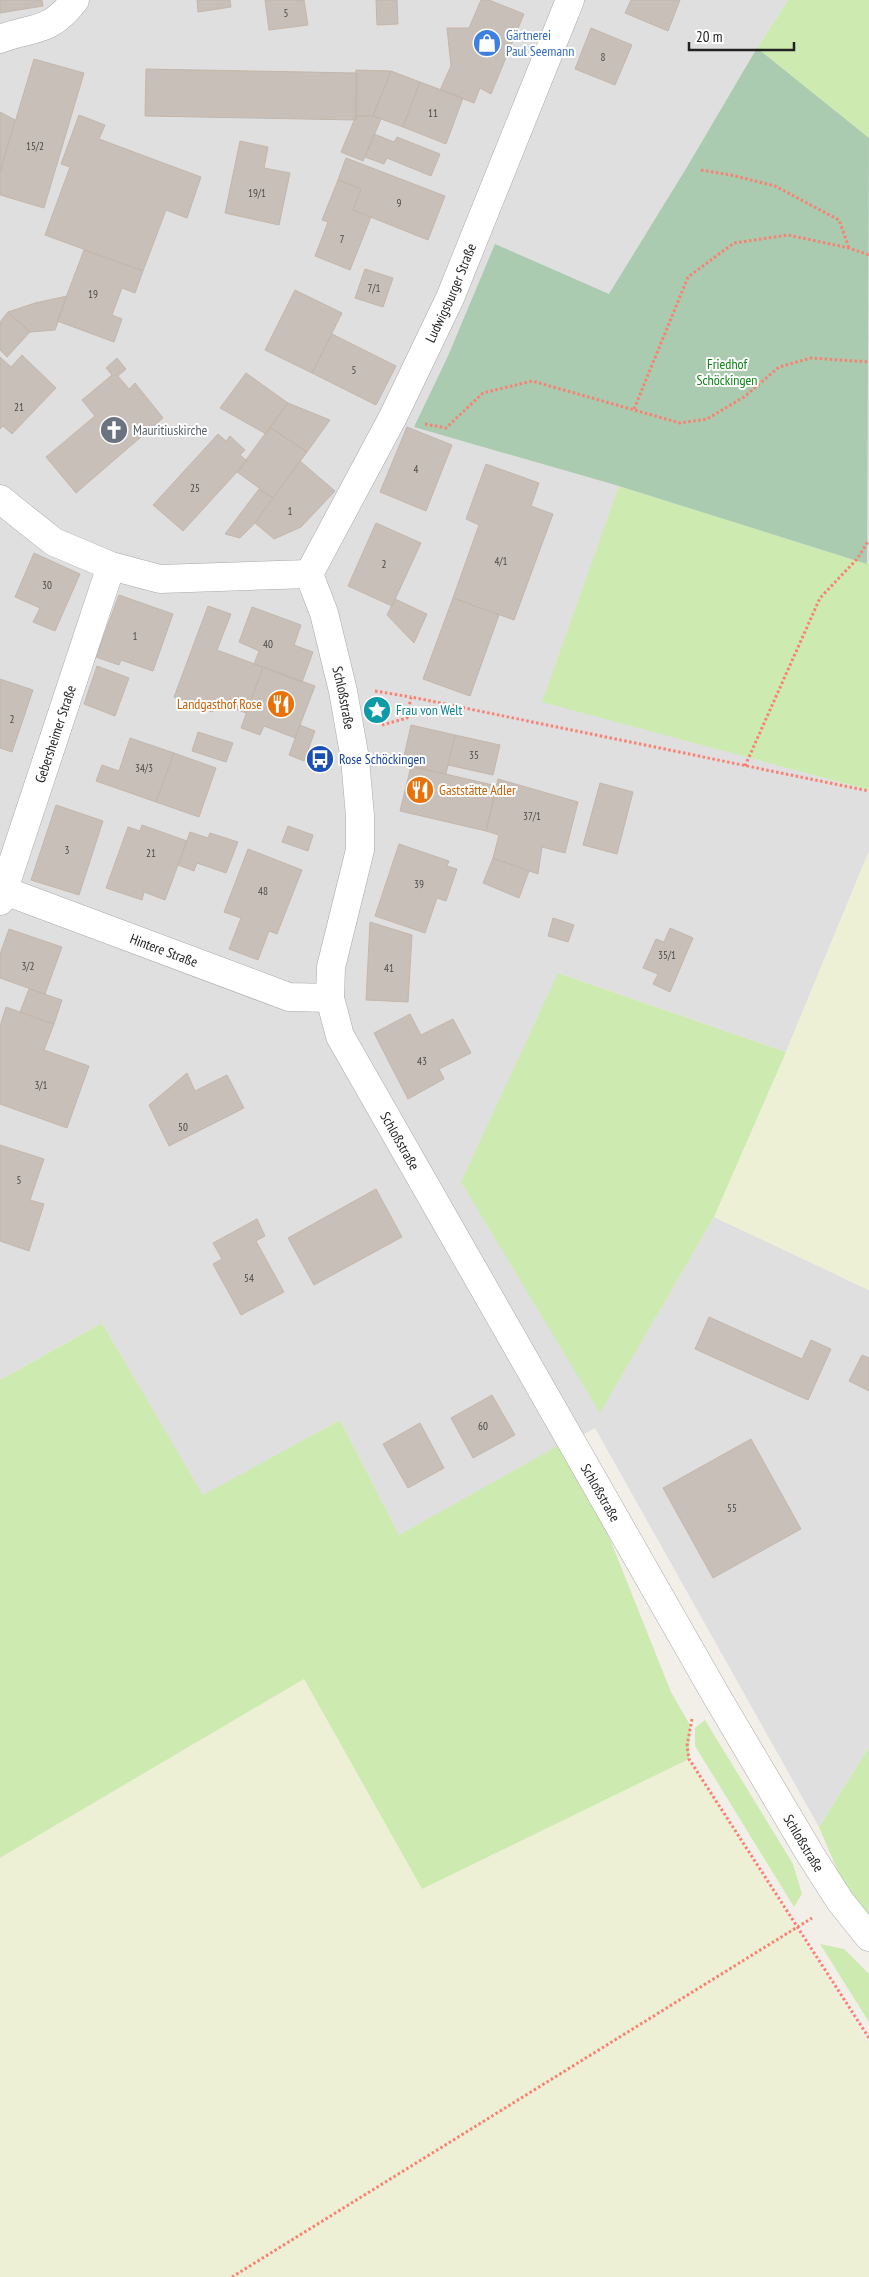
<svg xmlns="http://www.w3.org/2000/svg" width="869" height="2277" font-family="'PT Sans Narrow',sans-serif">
  <rect width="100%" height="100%" fill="#f2efe9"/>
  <!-- residential -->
  <path fill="#e0dfdf" d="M0 0H788L757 48 869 138V562L542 701 869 790V851L786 1052 558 973 600 1412 714 1217 869 1290V1747L819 1827 595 1428 399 1535 340 1420 203 1496 102 1323 0 1380Z"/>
  <!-- farmland -->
  <path fill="#eef0d5" d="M869 851V1290L714 1217 786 1052Z
    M304 1679 422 1889 689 1759 869 2044V2277H0V1858Z"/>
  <!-- grass -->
  <path fill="#cdebb0" d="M788 0H869V138L757 48Z
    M619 486 867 564 869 562V790L542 702Z
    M558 973 786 1052 714 1217 600 1413 461 1182Z
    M102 1323 203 1495 340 1420 399 1535 570 1439 671 1692 690 1725 689 1759 422 1889 304 1679 0 1858V1380Z
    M705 1720 793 1864 802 1894 794 1907 695 1746V1728Z
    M869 1747V1930L861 1926 819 1827Z
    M820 1944 844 1949 869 1974V2022Z"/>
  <!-- cemetery -->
  <path fill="#aacbaf" d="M757 48 869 138 867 564 619 486 414 427 448 356 495 244 609 294 687 167Z"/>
  <!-- building -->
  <path fill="#c7bfb8" stroke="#c4b6ab" d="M0 0H42L43 6 0 13Z
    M197 0H230L231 7 198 12Z
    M265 0H304L308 25 269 30Z
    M376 0H397L398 24 377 25Z
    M481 0H489L524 14 491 94 480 88 474 103 440 90 451 66 447 28H469Z
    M631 0H680L668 31 625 13Z
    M591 28 632 45 615 85 575 69Z
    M34 59 84 73 44 208 0 195V172Z
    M146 69 357 73 356 120 145 116Z
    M356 70 391 71 373 116H356Z
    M391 71 420 82 403 127 373 116Z
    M420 82 463 98 446 144 403 127Z
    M0 112 15 120 0 172Z
    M79 115 105 125 99 139 201 177 187 218 166 210 143 271 45 235 70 167 61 164Z
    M356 116H373L381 119 363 161 341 152Z
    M374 134 394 142 397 137 440 154 431 176 387 158 384 164 365 157Z
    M240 141 268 147 264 168 290 173 279 225 225 213Z
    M346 158 445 196 428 240 353 210 361 189 338 180Z
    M338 180 361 189 353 210 371 217 350 270 315 256 328 222 322 220Z
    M84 250 143 271 135 293 122 288 112 315 122 319 114 342 57 321Z
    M365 269 393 278 383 307 355 298Z
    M295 290 342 313 312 373 265 350Z
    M67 296 55 330 30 332 8 312 35 303Z
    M8 312 30 332 7 357 0 350V322Z
    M332 334 396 366 376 405 312 373Z
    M22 355 56 388 12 434 3 426 0 429V357L11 367Z
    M117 358 126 369 118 376 129 389 135 383 163 418 76 493 46 457 95 416 82 400 112 375 106 368Z
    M246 373 288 403 266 434 220 408Z
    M288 403 330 420 307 452 270 427Z
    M270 427 307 452 273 498 237 472Z
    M407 427 452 445 426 511 380 492Z
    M218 434 226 441 230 436 245 450 240 455 247 461 183 531 153 505Z
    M300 461 335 491 301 527 274 539 255 523Z
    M486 464 539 483 531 506 553 514 514 620 453 598 479 525 466 519Z
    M259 489 273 498 255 523 240 538 225 534Z
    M376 523 421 543 392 606 348 586Z
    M34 553 80 574 55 631 33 622 40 608 15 597Z
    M119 595 173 614 153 671 121 660 119 665 96 657Z
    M453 598 499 615 470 696 423 679Z
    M395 599 427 614 414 643 387 615Z
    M208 606 231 614 217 650 263 667 246 713 216 702 212 712 174 697Z
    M252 607 301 625 294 645 313 652 302 682 254 664 259 651 239 642Z
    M97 666 129 678 115 716 84 704Z
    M263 667 315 686 295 738 264 726 260 735 241 728Z
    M0 679 33 690 12 752 0 748Z
    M300 725 315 731 304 761 289 755Z
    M411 725 455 735 446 774 402 765Z
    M198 732 233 743 226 762 192 751Z
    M455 735 500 745 493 775 448 765Z
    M130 738 174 753 156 802 96 781 102 765 119 771Z
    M174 753 216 768 199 817 156 802Z
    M411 766 497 786 486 831 400 811Z
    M498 779 578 802 565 853 542 847 538 874 493 858 499 835 486 831Z
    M600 783 633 792 617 854 583 845Z
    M56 805 103 821 79 895 31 880Z
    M142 825 187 841 165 900 144 892 142 900 106 888 128 827 140 831Z
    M288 826 313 835 308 851 282 842Z
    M190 832 208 838 210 833 238 842 226 873 197 863 194 871 178 865Z
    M399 844 449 861 447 866 457 869 446 901 437 898 425 933 375 916Z
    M248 849 302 870 277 934 269 931 258 960 229 949 241 918 224 912Z
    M493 858 529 871 519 898 483 883Z
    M553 918 574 925 568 942 548 936Z
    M370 922 412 935 408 1002 366 1000Z
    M670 928 693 938 670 992 653 984 658 974 643 968 656 939 664 942Z
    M9 929 62 947 45 994 0 978V954Z
    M29 989 62 1000 54 1024 20 1012Z
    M6 1007 54 1024 44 1050 89 1066 67 1128 0 1104V1026Z
    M410 1014 421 1035 453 1019 471 1053 439 1069 444 1079 408 1099 374 1033Z
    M187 1073 195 1091 227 1075 244 1108 169 1146 149 1105Z
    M0 1145 44 1159 30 1200 44 1204 29 1251 0 1241Z
    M376 1189 402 1237 314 1285 288 1238Z
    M257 1219 265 1236 256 1241 284 1292 241 1315 213 1264 222 1259 213 1243Z
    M709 1317 802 1359 811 1340 831 1349 808 1400 695 1349Z
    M862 1355 869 1358V1391L849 1381Z
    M492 1395 515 1435 473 1458 451 1418Z
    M420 1423 444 1468 408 1488 383 1444Z
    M751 1439 801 1529 713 1578 663 1488Z"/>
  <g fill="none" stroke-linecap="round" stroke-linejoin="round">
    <defs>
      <g id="street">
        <path d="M0 39C34 26 49 34 75 0"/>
        <path d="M0 499 54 542 111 566 160 579 309 574"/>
        <path id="s1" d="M309 574 324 613 343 691 355 759 360 816V850L331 967 330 998 340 1036 717 1697 810 1854 840 1901 869 1937"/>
        <path id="s2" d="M309 574 393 417 450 298 570 0"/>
        <path id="s3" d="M0 889 289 997 330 998"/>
        <path id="s4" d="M0 901 111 566"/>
      </g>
    </defs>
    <!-- street casing -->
    <use href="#street" stroke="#a9a9a9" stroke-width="29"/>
    <!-- path -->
    <path stroke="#fa8072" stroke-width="3" stroke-dasharray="2.5 2.5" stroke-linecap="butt" d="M701 170 731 175 775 186 839 220 849 248
      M634 409 688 277 734 243 788 235 849 248 869 255
      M425 424 446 428 483 393 532 381 680 423 707 419 744 397 779 367 811 358 869 362
      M375 691 411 697
      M382 725 407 718 411 697 869 791
      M745 766 820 598 857 559 869 540
      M692 1719 687 1746 689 1759 869 2038
      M232 2277 812 1918"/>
    <!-- street -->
    <use href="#street" stroke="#fff" stroke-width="28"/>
  </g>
  <!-- icons -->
  <defs>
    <symbol id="shop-disc" viewBox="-11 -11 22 22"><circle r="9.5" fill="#3f7fe0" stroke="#fff"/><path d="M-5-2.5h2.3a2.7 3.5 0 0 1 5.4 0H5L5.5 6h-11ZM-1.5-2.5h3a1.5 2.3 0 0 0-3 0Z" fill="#fff"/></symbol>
    <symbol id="church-disc" viewBox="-11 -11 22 22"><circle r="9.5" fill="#6b7280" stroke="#fff"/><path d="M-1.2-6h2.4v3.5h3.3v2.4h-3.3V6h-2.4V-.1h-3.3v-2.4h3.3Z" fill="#fff"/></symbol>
    <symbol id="restaurant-disc" viewBox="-11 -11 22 22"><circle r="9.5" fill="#e8710a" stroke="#fff"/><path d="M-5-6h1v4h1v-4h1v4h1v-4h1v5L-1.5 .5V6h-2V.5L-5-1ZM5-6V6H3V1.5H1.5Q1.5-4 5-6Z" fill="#fff"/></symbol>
    <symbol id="sight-disc" viewBox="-11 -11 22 22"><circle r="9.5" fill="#0f9aa8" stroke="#fff"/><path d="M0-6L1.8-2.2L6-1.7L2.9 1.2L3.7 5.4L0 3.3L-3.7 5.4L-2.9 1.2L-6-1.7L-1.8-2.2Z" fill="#fff"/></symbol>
    <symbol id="bus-disc" viewBox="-11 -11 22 22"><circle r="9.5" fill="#1a4fb4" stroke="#fff"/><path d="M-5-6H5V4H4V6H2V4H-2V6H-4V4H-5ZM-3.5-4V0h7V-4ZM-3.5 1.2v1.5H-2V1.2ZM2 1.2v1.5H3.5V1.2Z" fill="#fff"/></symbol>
  </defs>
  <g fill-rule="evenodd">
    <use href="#shop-disc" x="471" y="27" width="32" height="32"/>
    <use href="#church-disc" x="98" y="414" width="32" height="32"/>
    <use href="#restaurant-disc" x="265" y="688" width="32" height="32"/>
    <use href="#sight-disc" x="361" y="694" width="32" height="32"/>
    <use href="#bus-disc" x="304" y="743" width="32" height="32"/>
    <use href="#restaurant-disc" x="404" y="774" width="32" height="32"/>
  </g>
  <g text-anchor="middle" stroke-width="4" stroke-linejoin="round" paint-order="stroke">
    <!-- number labels -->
    <g font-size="11" fill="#4b4948">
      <text x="286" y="17">5</text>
      <text x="603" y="61">8</text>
      <text x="433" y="117">11</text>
      <text x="35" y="150">15/2</text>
      <text x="257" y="197">19/1</text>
      <text x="399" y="207">9</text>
      <text x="342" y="243">7</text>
      <text x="374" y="292">7/1</text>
      <text x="93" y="298">19</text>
      <text x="354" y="374">5</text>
      <text x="19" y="411">21</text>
      <text x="416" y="473">4</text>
      <text x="195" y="492">25</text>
      <text x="290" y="515">1</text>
      <text x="501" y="565">4/1</text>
      <text x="384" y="568">2</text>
      <text x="47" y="589">30</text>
      <text x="135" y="640">1</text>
      <text x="268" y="648">40</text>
      <text x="12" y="723">2</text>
      <text x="474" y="759">35</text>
      <text x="144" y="772">34/3</text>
      <text x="532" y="820">37/1</text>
      <text x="67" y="854">3</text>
      <text x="151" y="857">21</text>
      <text x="419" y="888">39</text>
      <text x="263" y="895">48</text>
      <text x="667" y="959">35/1</text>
      <text x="28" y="970">3/2</text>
      <text x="389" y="972">41</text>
      <text x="422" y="1065">43</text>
      <text x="41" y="1089">3/1</text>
      <text x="183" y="1131">50</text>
      <text x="19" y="1184">5</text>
      <text x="249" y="1282">54</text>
      <text x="483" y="1430">60</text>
      <text x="732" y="1512">55</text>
    </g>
    <!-- shop labels -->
    <g font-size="14" fill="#366cbe" stroke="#fff" text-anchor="start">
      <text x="506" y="40">Gärtnerei<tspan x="506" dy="16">Paul Seemann</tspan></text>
    </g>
    <!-- street labels -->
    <g font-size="14" fill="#222" stroke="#fff">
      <text dy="5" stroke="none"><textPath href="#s2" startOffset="315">Ludwigsburger Straße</textPath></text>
      <text dy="5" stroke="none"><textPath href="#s1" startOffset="129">Schloßstraße</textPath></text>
      <text dy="5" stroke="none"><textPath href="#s4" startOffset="176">Gebersheimer Straße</textPath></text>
      <text dy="5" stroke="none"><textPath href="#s3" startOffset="175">Hintere Straße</textPath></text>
      <text dy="5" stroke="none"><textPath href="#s1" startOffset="594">Schloßstraße</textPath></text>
      <text dy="5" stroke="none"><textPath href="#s1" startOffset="999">Schloßstraße</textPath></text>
      <text dy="5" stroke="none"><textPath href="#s1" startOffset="1404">Schloßstraße</textPath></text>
    </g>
    <!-- park labels -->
    <g font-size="14" fill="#0c8416" stroke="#fff">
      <text x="727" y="369">Friedhof<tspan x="727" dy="16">Schöckingen</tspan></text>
    </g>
    <!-- worship labels -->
    <g font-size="14" fill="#5b616d" stroke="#fff" text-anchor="start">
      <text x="133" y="435">Mauritiuskirche</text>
    </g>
    <!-- food labels -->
    <g font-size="14" fill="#c56008" stroke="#fff" text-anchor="end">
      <text x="262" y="709">Landgasthof Rose</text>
      <text x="439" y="795" text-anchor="start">Gaststätte Adler</text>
    </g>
    <!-- culture labels -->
    <g font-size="14" fill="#0d838f" stroke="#fff" text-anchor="start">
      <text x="396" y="715">Frau von Welt</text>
    </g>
    <!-- transit labels -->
    <g font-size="14" fill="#164399" stroke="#fff" text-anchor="start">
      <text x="339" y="764">Rose Schöckingen</text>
    </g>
  </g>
  <!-- scale -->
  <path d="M689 42v8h105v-8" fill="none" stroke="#222222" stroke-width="2.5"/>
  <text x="696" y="42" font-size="15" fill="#222222" stroke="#ffffff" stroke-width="4" paint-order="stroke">20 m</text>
</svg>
